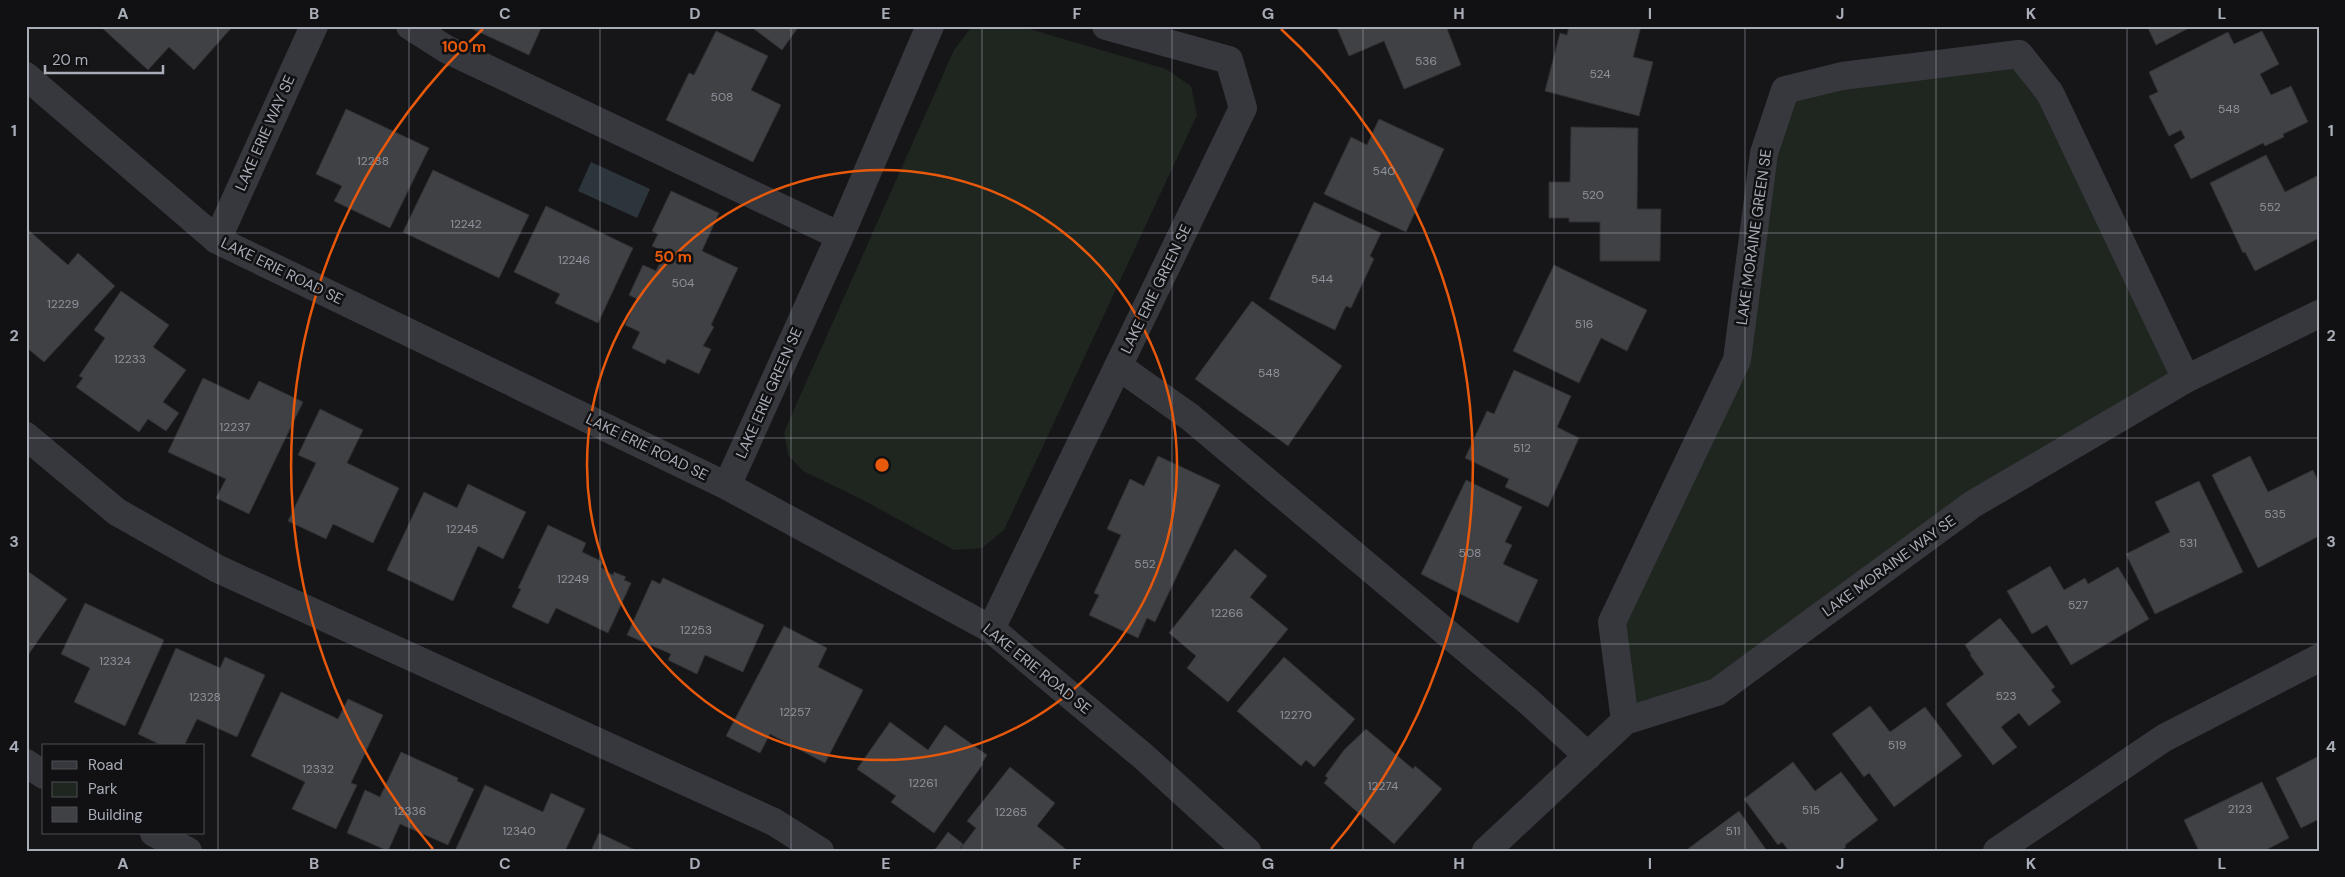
<svg xmlns="http://www.w3.org/2000/svg" width="2345" height="877" font-family="'DM Sans',sans-serif">
  <rect width="100%" height="100%" fill="#161618"/>
  <!-- green -->
  <path fill="#1e261f" d="M979 26H1019L1166 69 1191 86 1197 115 1004 530 982 548 954 550 865 501 803 471 788 455 784 432 954 50 970 29Z
    M2019 54 2186 379 1973 504 1717 692 1625 721 1612 622 1737 360 1785 90Z"/>
  <!-- water -->
  <path fill="#2c353c" d="M591 162 650 189 637 218 578 191Z"/>
  <!-- building -->
  <path fill="#404145" stroke="#303034" d="M100 26H233L194 70 169 47 148 70Z
    M466 26H542L529 55Z
    M750 26H799L782 50Z
    M1336 26H1446L1461 65 1404 89 1384 41 1349 56Z
    M1569 26H1641L1633 57 1653 62 1639 116 1545 91 1560 33 1567 35Z
    M2147 26H2193L2156 45Z
    M716 31 768 56 751 90 781 105 753 162 666 120 689 73 694 75Z
    M2262 31 2279 64 2260 74 2271 95 2291 86 2308 122 2283 134 2284 137 2265 146 2263 143 2191 179 2174 145 2185 138 2181 130 2169 136 2149 96 2158 92 2149 72 2228 32 2234 44Z
    M346 109 429 148 390 228 334 201 342 186 316 174Z
    M1379 119 1444 149 1406 232 1324 194 1351 137 1367 145Z
    M1571 127 1638 128 1637 209H1661L1660 261H1600V222H1569V218H1549V182H1570Z
    M2266 155 2285 192 2319 175V238L2255 271 2245 252 2243 253 2210 183Z
    M433 170 529 215 499 278 403 232Z
    M671 191 719 213 702 251 738 268 711 325 714 327 703 346 711 349 699 374 667 359 665 364 632 348 640 332 625 325 637 299 629 295 643 265 656 271 665 252 652 246 658 234 652 231Z
    M1314 202 1381 233 1370 256 1374 259 1351 308 1346 306 1335 330 1269 299Z
    M546 206 633 248 598 323 555 303 560 294 514 272Z
    M26 228 68 265 78 253 115 286 44 362 26 347Z
    M1554 265 1647 310 1627 351 1601 338 1579 383 1513 351Z
    M121 291 169 325 153 347 186 370 163 402 179 413 166 431 148 419 139 432 76 387 83 378 79 376 105 338 94 330Z
    M1252 301 1342 366 1288 446 1195 379Z
    M1514 370 1571 396 1557 427 1579 438 1548 507 1505 487 1509 479 1465 458 1487 411 1494 414Z
    M203 378 249 400 259 381 303 402 249 514 216 498 226 479 168 452Z
    M320 409 363 430 347 463 399 488 373 543 333 524 326 539 288 521 316 463 298 455Z
    M1158 456 1220 485 1155 622 1147 618 1138 638 1089 615 1099 595 1094 593 1121 535 1107 529 1130 479 1144 486Z
    M2250 456 2268 492 2313 470 2319 483V536L2258 568 2212 475Z
    M1466 480 1522 507 1505 542 1512 545 1503 564 1538 580 1518 623 1421 574Z
    M2199 481 2243 572 2155 614 2126 554 2170 532 2155 502Z
    M468 484 526 512 503 559 478 546 453 601 387 570 424 492 457 508Z
    M548 525 586 543 582 552 603 562 601 567 609 573 613 575 614 572 626 577 624 580 631 583 608 633 556 608 548 624 512 607 521 589 518 588Z
    M1235 549 1267 576 1250 597 1288 629 1228 702 1187 668 1196 656 1169 633Z
    M2050 566 2064 590 2085 578 2088 584 2118 567 2149 619 2071 665 2047 625 2032 634 2007 591Z
    M26 570 67 599 26 658Z
    M663 578 764 625 743 672 705 655 697 674 668 660 671 654 627 635 652 580 660 584Z
    M85 603 164 640 125 726 74 702 90 668 61 654Z
    M2000 618 2055 687 2051 690 2061 702 2029 726 2019 713 2001 727 2017 747 1993 765 1946 704 1984 674 1970 655 1971 654 1965 645Z
    M784 626 827 648 818 667 863 690 825 763 770 734 760 753 726 736Z
    M176 648 220 668 225 657 265 675 237 737 197 719 184 746H163L138 734Z
    M1284 657 1355 719 1314 767 1306 760 1301 766 1237 711Z
    M281 692 338 719 348 699 383 715 351 783 357 785 336 829 292 809 305 782 251 756Z
    M1870 706 1890 732 1925 707 1962 756 1894 807 1869 773 1864 777 1832 734Z
    M890 722 928 750 945 725 987 755 982 763 983 764 934 833 891 802 896 796 857 769Z
    M1366 729 1413 769 1415 766 1442 789 1394 844 1324 783 1328 778 1325 776 1344 750Z
    M401 752 458 778 457 781 474 789 448 845 400 824 388 851 347 833 365 790 380 797Z
    M2319 756V819L2301 828 2276 778Z
    M1793 762 1815 791 1841 772 1878 820 1845 845 1846 847 1841 851H1789L1782 842 1778 845 1744 799Z
    M1010 767 1055 803 1037 826 1068 851H963L960 849 976 828 967 821Z
    M2262 782 2289 838 2264 851H2199L2184 820Z
    M485 785 543 812 551 793 585 809 565 851H455Z
    M1739 811 1767 851H1685Z
    M948 832 963 844 960 849 963 851H934Z
    M599 833 637 851H591Z"/>
  <g fill="none" stroke-linecap="round" stroke-linejoin="round">
    <!-- minor -->
    <path stroke="#37383d" stroke-width="28" d="M410 26 446 49 840 236
      M26 76 217 240 727 486 991 629 1144 757 1247 851
      M217 240 314 26
      M1118 366 1190 417 1528 701 1588 756
      M26 436 117 512 218 569 774 822 820 851
      M727 486 840 236 930 26
      M991 629 1243 108 1229 60 1106 26
      M1625 721 1612 622 1737 360 1764 153 1785 90 1842 76 2019 54 2050 93 2186 379
      M26 763 44 775
      M154 833 188 851
      M1486 851 1625 721 1717 692 1973 504 2186 379 2319 314
      M1997 851 2164 738 2319 658"/>
  </g>
  <!-- grid -->
  <path fill="none" stroke="#a8adb8" stroke-width="1" stroke-opacity="0.55" d="M218 26V851M409 26V851M600 26V851M791 26V851M982 26V851M1172 26V851M1363 26V851M1554 26V851M1745 26V851M1936 26V851M2127 26V851M26 233H2319M26 438H2319M26 644H2319"/>
  <!-- distance rings -->
  <g fill="none" stroke="#e8590c" stroke-width="2.5">
    <circle cx="882" cy="465" r="295"/>
    <path d="M433 849A591 591 0 0 1 483 29M1281 29A591 591 0 0 1 1331 849"/>
  </g>
  <g text-anchor="middle" stroke-width="5" stroke-linejoin="round" paint-order="stroke">
    <!-- number labels -->
    <g font-size="12" fill="#8e929b">
      <text x="1426" y="65">536</text>
      <text x="1600" y="78">524</text>
      <text x="722" y="101">508</text>
      <text x="2229" y="113">548</text>
      <text x="373" y="165">12238</text>
      <text x="1384" y="175">540</text>
      <text x="1593" y="199">520</text>
      <text x="2270" y="211">552</text>
      <text x="466" y="228">12242</text>
      <text x="574" y="264">12246</text>
      <text x="1322" y="283">544</text>
      <text x="683" y="287">504</text>
      <text x="63" y="308">12229</text>
      <text x="1584" y="328">516</text>
      <text x="130" y="363">12233</text>
      <text x="1269" y="377">548</text>
      <text x="235" y="431">12237</text>
      <text x="1522" y="452">512</text>
      <text x="2275" y="518">535</text>
      <text x="462" y="533">12245</text>
      <text x="2188" y="547">531</text>
      <text x="1470" y="557">508</text>
      <text x="1145" y="568">552</text>
      <text x="573" y="583">12249</text>
      <text x="2078" y="609">527</text>
      <text x="1227" y="617">12266</text>
      <text x="696" y="634">12253</text>
      <text x="115" y="665">12324</text>
      <text x="2006" y="700">523</text>
      <text x="205" y="701">12328</text>
      <text x="795" y="716">12257</text>
      <text x="1296" y="719">12270</text>
      <text x="1897" y="749">519</text>
      <text x="318" y="773">12332</text>
      <text x="923" y="787">12261</text>
      <text x="1383" y="790">12274</text>
      <text x="2240" y="813">2123</text>
      <text x="1811" y="814">515</text>
      <text x="410" y="815">12336</text>
      <text x="1011" y="816">12265</text>
      <text x="519" y="835">12340</text>
      <text x="1733" y="835">511</text>
    </g>
    <!-- street labels -->
    <g font-size="15" fill="#a8adb8" stroke="#111113">
      <text transform="translate(265 133) rotate(-66)" y="5">LAKE ERIE WAY SE</text>
      <text transform="translate(1754 237) rotate(-82)" y="5">LAKE MORAINE GREEN SE</text>
      <text transform="translate(282 271) rotate(26)" y="5">LAKE ERIE ROAD SE</text>
      <text transform="translate(1156 289) rotate(-64)" y="5">LAKE ERIE GREEN SE</text>
      <text transform="translate(769 393) rotate(-66)" y="5">LAKE ERIE GREEN SE</text>
      <text transform="translate(647 447) rotate(26)" y="5">LAKE ERIE ROAD SE</text>
      <text transform="translate(1889 566) rotate(-36)" y="5">LAKE MORAINE WAY SE</text>
      <text transform="translate(1037 669) rotate(39)" y="5">LAKE ERIE ROAD SE</text>
    </g>
  </g>
  <circle cx="882" cy="465" r="8" fill="#e8590c" stroke="#111113" stroke-width="2.5"/>
  <g font-size="15" text-anchor="middle" font-weight="bold" fill="#e8590c" stroke="#111113" stroke-width="5" stroke-linejoin="round" paint-order="stroke">
    <text x="464" y="52">100 m</text>
    <text x="673" y="262">50 m</text>
  </g>
  <!-- border -->
  <rect width="2345" height="877" fill="none" stroke="#111113" stroke-width="55"/>
  <!-- legend -->
  <rect x="42" y="744" width="162" height="90" fill="#111113" stroke="#4d4f55"/>
  <rect x="52" y="761" width="25" height="8" fill="#37383d" stroke="#4d4f55"/>
  <text x="88" y="770" font-size="15" fill="#a8adb8">Road</text>
  <rect x="52" y="782" width="25" height="15" fill="#1e261f" stroke="#4d4f55"/>
  <text x="88" y="794" font-size="15" fill="#a8adb8">Park</text>
  <rect x="52" y="807" width="25" height="15" fill="#404145" stroke="#4d4f55"/>
  <text x="88" y="820" font-size="15" fill="#a8adb8">Building</text>
  <!-- scale -->
  <path d="M45 65v8h118v-8" fill="none" stroke="#a8adb8" stroke-width="2.5"/>
  <text x="52" y="65" font-size="15" fill="#a8adb8" stroke="#111113" stroke-width="4" paint-order="stroke">20 m</text>
  <rect x="28" y="28" width="2290" height="822" fill="none" stroke="#a8adb8" stroke-width="2"/>
  <g font-size="16" text-anchor="middle" font-weight="bold" fill="#a8adb8">
    <text x="123" y="19">A</text>
    <text x="314" y="19">B</text>
    <text x="505" y="19">C</text>
    <text x="695" y="19">D</text>
    <text x="886" y="19">E</text>
    <text x="1077" y="19">F</text>
    <text x="1268" y="19">G</text>
    <text x="1459" y="19">H</text>
    <text x="1650" y="19">I</text>
    <text x="1840" y="19">J</text>
    <text x="2031" y="19">K</text>
    <text x="2222" y="19">L</text>
    <text x="14" y="136">1</text>
    <text x="2331" y="136">1</text>
    <text x="14" y="341">2</text>
    <text x="2331" y="341">2</text>
    <text x="14" y="547">3</text>
    <text x="2331" y="547">3</text>
    <text x="14" y="752">4</text>
    <text x="2331" y="752">4</text>
    <text x="123" y="869">A</text>
    <text x="314" y="869">B</text>
    <text x="505" y="869">C</text>
    <text x="695" y="869">D</text>
    <text x="886" y="869">E</text>
    <text x="1077" y="869">F</text>
    <text x="1268" y="869">G</text>
    <text x="1459" y="869">H</text>
    <text x="1650" y="869">I</text>
    <text x="1840" y="869">J</text>
    <text x="2031" y="869">K</text>
    <text x="2222" y="869">L</text>
  </g>
</svg>
